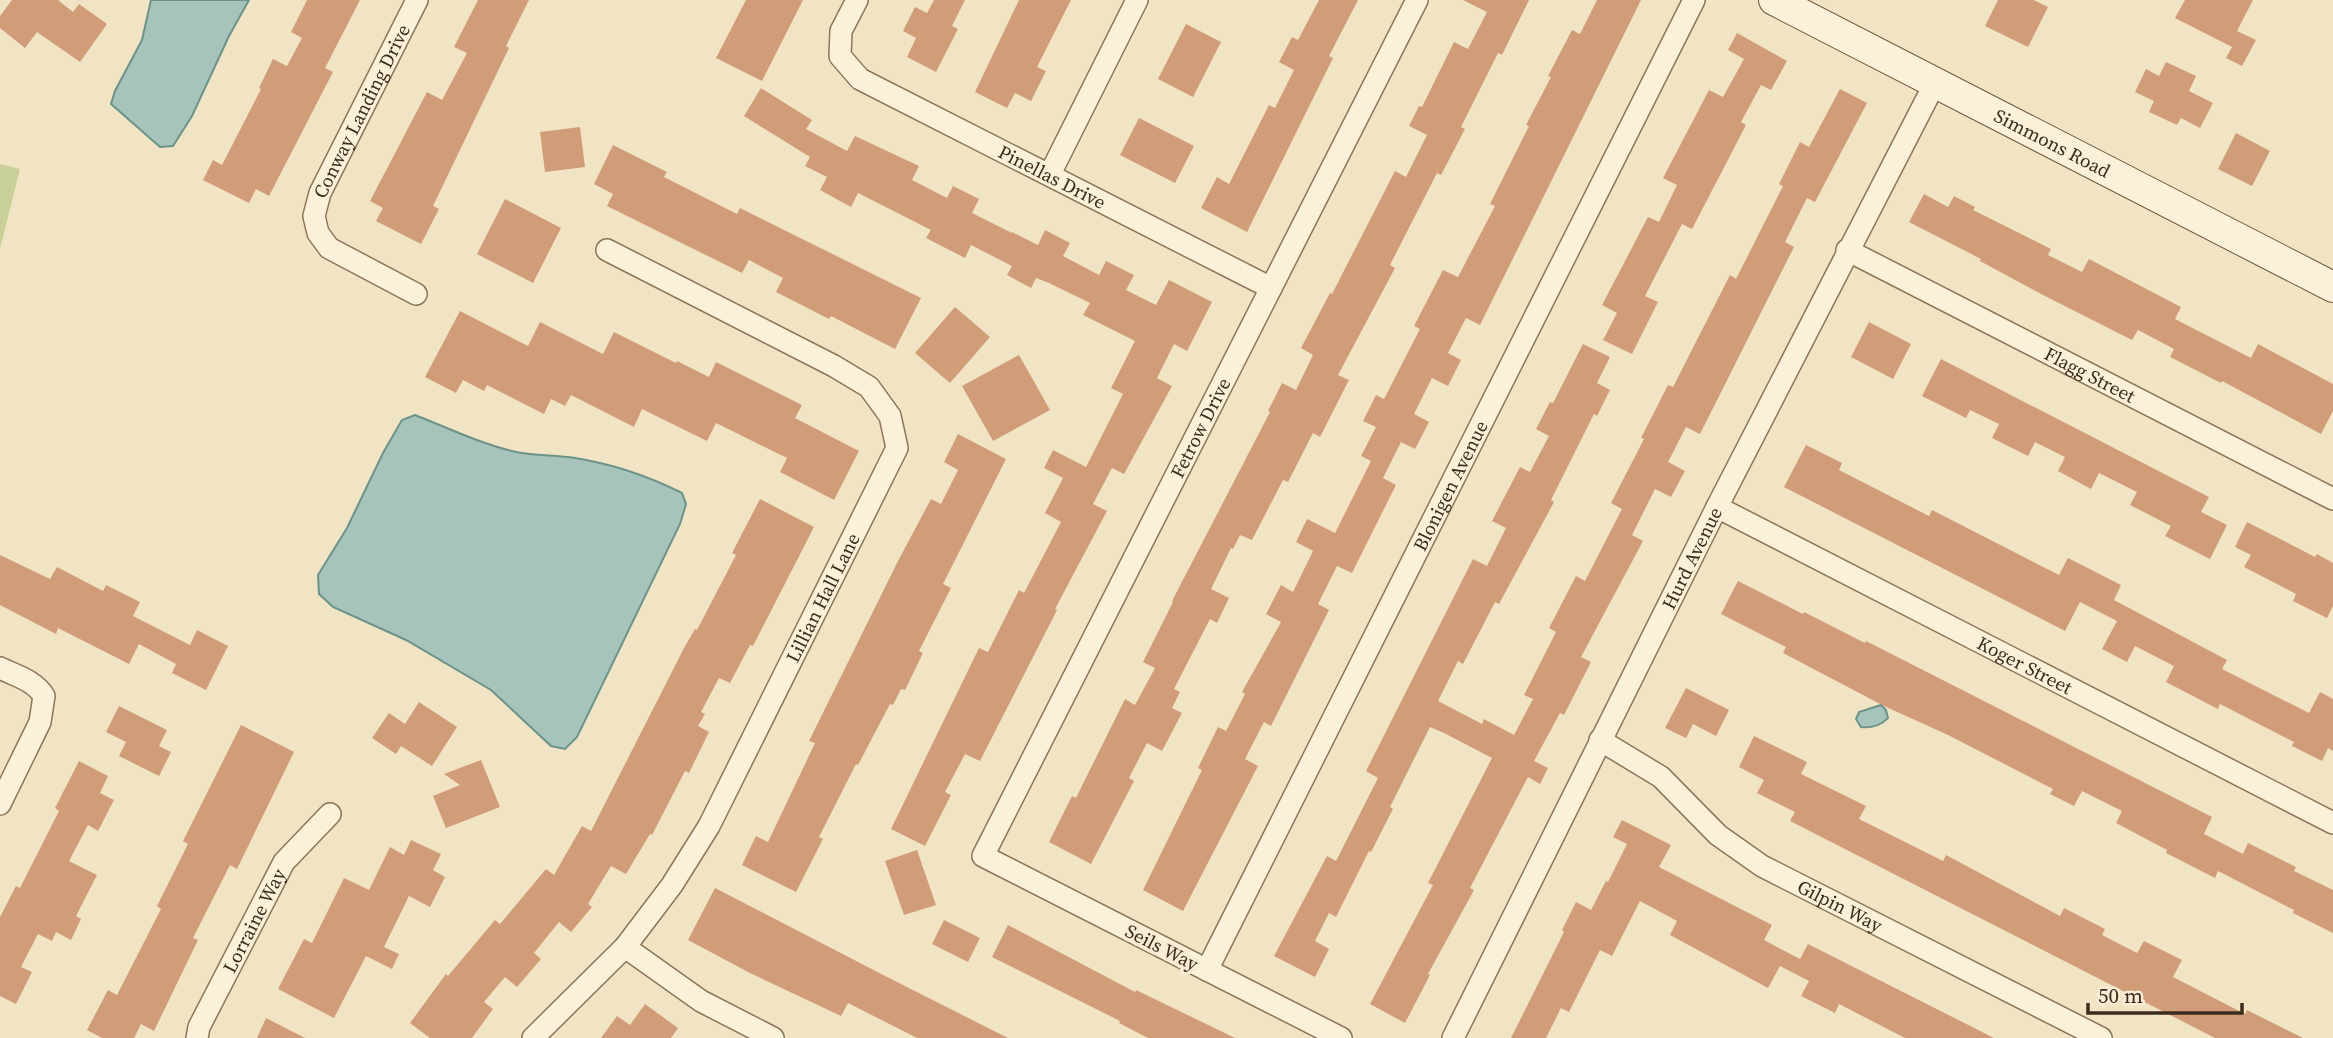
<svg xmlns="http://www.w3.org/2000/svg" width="2333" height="1038" font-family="'Source Serif 4',serif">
  <rect width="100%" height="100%" fill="#f1e4c4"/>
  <!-- green -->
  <path fill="#c9d097" d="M0 164 20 169 0 249Z"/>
  <!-- water -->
  <path fill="#a6c4bb" stroke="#6c9389" stroke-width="2" d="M151 0H249L229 36 192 116 173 146 160 147 111 104 115 91 142 40Z
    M415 415C448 428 481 444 516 452 535 456 556 455 575 458 613 464 648 476 682 493L686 504 680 524 577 737 565 749 551 746 491 690 406 640 333 607 319 594 318 575 347 528 383 453 402 420Z
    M1881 705 1886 710 1888 718C1880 726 1872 728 1861 727L1856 719 1859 712Z"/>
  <!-- building -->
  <path fill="#d19d78" d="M12 0H58L73 12 79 4 107 24 80 62 37 32 25 48 0 28V16Z
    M307 0H360L325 68 333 72 269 196 256 189 249 203 203 180 213 160 222 165 261 89 259 88 273 59 287 66 302 38 291 32Z
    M478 0H529L506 46 509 48 433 206 439 209 421 244 376 221 383 208 370 201 427 92 442 100 450 85 467 53 454 47Z
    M746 0H803L762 81 716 58Z
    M934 0H965L952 26 958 29 936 72 907 57 916 38 903 31 915 7 927 13Z
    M1019 0H1071L1037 67 1046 71 1031 101 1015 93 1007 108 975 92Z
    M1319 0H1358L1329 56 1333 58 1247 232 1201 208 1217 177 1229 184 1269 105 1275 108 1294 70 1279 62 1292 37 1298 40Z
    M1463 0H1529L1502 55 1498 53 1461 127 1465 129 1441 175 1437 173 1390 265 1395 268 1338 375 1349 380 1320 437 1313 433 1288 482 1283 480 1252 540 1240 535 1233 549 1231 548 1211 589 1229 598 1217 623 1210 619 1174 689 1180 692 1172 708 1182 713 1162 751 1147 743 1129 778 1134 781 1091 864 1049 842 1072 796 1076 798 1125 699 1135 705 1155 668 1143 662 1173 602 1172 601 1270 412 1268 411 1282 383 1296 390 1313 355 1301 348 1330 293 1332 294 1395 171 1406 177 1427 135 1409 126 1419 106 1422 107 1454 42 1468 49 1487 12Z
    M1597 0H1641L1480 325 1466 318 1448 353 1461 360 1448 386 1432 378 1414 414 1429 422 1415 449 1401 442 1383 478 1396 485 1352 573 1337 566 1318 604 1329 610 1271 726 1264 722 1245 759 1258 766 1183 911 1143 890 1202 770 1198 768 1218 727 1226 731 1245 694 1242 692 1281 622 1266 614 1281 585 1293 592 1313 551 1296 542 1307 519 1335 533 1371 461 1361 456 1376 427 1363 421 1376 395 1384 399 1420 329 1414 326 1443 270 1458 277 1495 206 1490 204 1529 126 1526 125 1551 77 1548 76 1572 30 1580 34Z
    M1998 0H2034L2048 7 2028 47 1985 26Z
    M2185 0H2253L2237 31 2256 40 2242 66 2226 58 2232 47 2175 18Z
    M1186 24 1221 42 1193 97 1158 79Z
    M1737 33 1787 61 1771 90 1761 85 1741 122 1746 125 1692 229 1682 224 1645 296 1658 302 1632 354 1603 340 1617 313 1602 305 1648 217 1659 222 1677 185 1663 178 1709 90 1723 97 1744 59 1728 50Z
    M2166 62 2196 76 2189 91 2213 103 2200 128 2181 118 2177 125 2149 112 2154 101 2135 92 2146 69 2159 76Z
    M761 88 812 120 806 129 847 151 855 136 919 166 912 180 947 198 953 186 979 199 972 213 1012 233V232L1038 245 1045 230 1070 243 1063 256 1099 275 1106 261 1134 275 1126 290 1156 305 1169 280 1212 302 1187 351 1174 344 1157 378 1172 386 1124 474 1112 468 1093 504 1107 511 1055 609 1057 610 980 761 965 754 945 792 951 795 925 846 891 829 979 648 988 652 1019 590 1024 593 1061 522 1045 513 1063 478 1044 468 1053 450 1086 467 1123 394 1111 388 1135 341 1083 315 1090 303 1049 283 1036 278 1031 288 1007 275 1012 266 971 245 965 258 926 238 931 230 858 193 851 207 820 190 827 177 805 166 810 157 744 116Z
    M1840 89 1867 103 1815 202 1807 198 1785 242 1794 247 1700 434 1686 427 1668 462 1685 471 1671 497 1655 489 1632 535 1643 541 1581 657 1591 662 1564 715 1560 713 1534 761 1548 768 1540 784 1528 777 1470 888 1474 890 1428 974 1430 975 1405 1023 1370 1004 1433 885 1428 883 1492 758 1444 733 1430 727 1390 807 1393 809 1371 852 1369 851 1336 917 1329 913 1315 941 1329 949 1315 977 1274 956 1327 856 1336 861 1378 778 1366 771 1473 559 1487 566 1506 528 1492 521 1520 467 1530 472 1549 436 1536 429 1550 402 1553 403 1583 344 1610 357 1597 383 1610 390 1597 416 1594 414 1551 500 1554 502 1499 604 1495 602 1463 664 1458 661 1438 701 1482 724 1484 719 1514 735 1533 699 1524 695 1556 632 1549 628 1576 576 1585 581 1622 509 1611 503 1644 439 1641 438 1668 385 1673 387 1730 275 1736 279 1783 186 1779 184 1800 142 1809 147Z
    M1139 118 1194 146 1175 183 1120 155Z
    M580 127 585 167 545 172 540 132Z
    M2236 133 2270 151 2252 186 2218 169Z
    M613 145 667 172 664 177 737 214 740 208 921 298 895 349 831 316 829 319 776 292 783 278 749 260 742 273 607 206 613 194 594 184Z
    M1924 194 1948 207 1954 196 1975 207 1973 210 2051 249 2048 255 2082 272 2089 259 2181 307 2175 319 2251 358 2258 344 2333 384V411L2321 434 2222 381 2221 383 2170 357 2174 349 2138 330 2132 340 2043 295 1980 261 1981 259 1909 222Z
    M505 199 561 228 533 283 477 254Z
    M955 307 990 337 950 383 915 353Z
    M460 311 528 346 540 322 603 354 614 332 676 363 677 361 709 377 716 362 802 405 795 418 859 451 834 500 780 472 787 458 716 423 707 441 642 409 634 427 571 395 565 406 551 399 544 414 487 385 484 391 463 380 456 393 425 377Z
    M1869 322 1911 344 1893 379 1851 357Z
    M1019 355 1050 410 993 441 962 386Z
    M1941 359 2209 497 2201 512 2227 525 2210 559 2165 536 2171 526 2130 505 2137 492 2099 473 2091 489 2058 471 2065 457 2035 442 2028 456 1992 438 1999 424 1970 410 1966 418 1922 396Z
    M958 434 1006 459 943 584 951 588 919 651 923 653 905 690 901 689 893 705 890 704 858 765 856 764 819 837 823 839 796 892 742 865 756 836 768 842 815 743 809 741 898 561 931 499 941 504 958 470 944 462Z
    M1806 445 1842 463 1839 470 1929 516 1932 510 2059 575 2068 558 2121 585 2114 600 2227 660 2222 669 2309 713 2320 692 2333 699V751L2328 748 2322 761 2292 746 2294 742 2220 704 2218 709 2166 682 2174 666 2135 646 2127 662 2102 649 2117 621 2080 602 2065 631 1784 487Z
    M760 499 814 527 753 646 750 645 730 683 719 678 701 712 705 714 698 726 709 732 689 773 685 771 652 835 650 834 626 874 611 866 588 904 592 907 571 932 559 922 534 953 541 959 517 987 505 977 484 1002 493 1009 472 1038H430L410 1023 446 974 448 976 495 920 500 924 546 869 554 875 582 826 591 831 684 648 695 629 697 630 736 555 732 553Z
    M2247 522 2315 557 2317 554 2333 563V606L2327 618 2293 601 2296 594 2244 567 2251 555 2235 547Z
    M0 555 50 579 57 567 103 591 106 585 140 602 133 616 190 645 197 630 228 646 206 690 172 673 176 664 139 644 129 664 58 628 56 634 0 605Z
    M1738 581 1803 614 1804 612 1865 643 1866 641 2212 817 2204 834 2243 854 2248 843 2296 867 2294 871 2333 890V933L2293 913 2294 910 2218 871 2215 878 2166 853 2167 850 2116 823 2122 811 2082 791 2074 806 2050 794 2053 789 1948 735 1884 706 1783 653 1786 647 1721 614Z
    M1686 688 1729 710 1716 736 1693 724 1686 738 1665 728Z
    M419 702 457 727 432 766 401 746 396 754 372 738 389 713 405 724Z
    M119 706 167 730 159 746 171 752 159 776 119 756 126 742 106 732Z
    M241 725 294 752 237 869 230 865 193 938 198 940 154 1031 141 1024 134 1038H102L87 1030 108 990 117 995 161 909 157 906 188 844 183 841Z
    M1754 736 1807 762 1801 774 1866 806 1859 819 1943 861 1946 855 2060 916 2064 908 2105 929 2102 935 2137 953 2144 941 2182 960 2173 977 2245 1014 2247 1010 2303 1038H2215L1790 821 1795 812 1757 793 1764 780 1739 767Z
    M481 760 500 807 446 828 433 796 460 785 444 774Z
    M79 761 108 776 100 793 114 800 98 831 88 825 69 861 97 875 76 916 81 919 71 940 56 932 52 941 38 934 21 967 32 972 16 1004 0 996V917L16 886 20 888 59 811 55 808Z
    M1622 820 1671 845 1659 867 1772 925 1764 940 1800 959 1808 944 1994 1038H1905L1839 1004 1835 1013 1801 996 1809 981 1780 966 1768 988 1670 935 1677 921 1640 901 1612 956 1600 950 1569 1012 1561 1008 1546 1038H1511L1564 932 1562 930 1576 902 1591 910 1606 881 1608 882 1627 844 1613 837Z
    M411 840 441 854 433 870 445 877 430 907 409 896 384 947 399 954 392 969 366 956 334 1018 278 989 304 939 312 943 344 878 369 890 390 847 404 855Z
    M917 850 936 905 904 915 885 861Z
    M715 888 893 980 1008 1038H917L848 1003 841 1016 750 973 688 940Z
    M944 920 980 938 968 962 932 944Z
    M1008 925 1135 992 1136 990 1235 1038H1148L1119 1023 1120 1021 992 957Z
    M645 1004 678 1028 671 1038H601L617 1016 630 1025Z
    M266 1018 305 1038H257Z"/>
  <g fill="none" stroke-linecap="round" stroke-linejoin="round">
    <defs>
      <g id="street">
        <path id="s1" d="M857 0 841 31 840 56 860 79 1271 288"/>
        <path d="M1050 174 1137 0"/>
        <path id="s2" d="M1847 250 2333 499"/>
        <path id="s3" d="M416 294 329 248 318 233 314 216 320 193 417 0"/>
        <path id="s4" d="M1717 507 2333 823"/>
        <path d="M0 668C16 676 34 680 44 696L40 722 0 804"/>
        <path id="s5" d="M1600 740 1661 777 1718 835 1762 866 2101 1038"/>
        <path d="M625 947 701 1001 773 1038"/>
        <path id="s6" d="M1207 970 1694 0"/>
        <path id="s7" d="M197 1038 199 1027 284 862 330 814"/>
        <path id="s8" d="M533 1038 625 947 672 885 709 826 897 448 890 416 869 387 834 366 607 250"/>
        <path id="s9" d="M1341 1038 983 856 1417 0"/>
        <path id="s10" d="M1453 1038 1717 507 1935 83"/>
      </g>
      <g id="secondary">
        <path id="s11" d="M1774 0 2333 287"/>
      </g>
    </defs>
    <!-- street casing -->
    <use href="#street" stroke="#8d7559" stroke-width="24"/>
    <!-- secondary casing -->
    <use href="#secondary" stroke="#6e563c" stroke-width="32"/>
    <!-- street -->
    <use href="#street" stroke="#fbf0d8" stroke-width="21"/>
    <!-- secondary -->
    <use href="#secondary" stroke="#fbf0d8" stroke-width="30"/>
  </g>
  <g text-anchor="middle" stroke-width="7" stroke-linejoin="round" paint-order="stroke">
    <!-- street labels -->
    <g font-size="19" fill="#3c2c1e" stroke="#f8edd4">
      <text dy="7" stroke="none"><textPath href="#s3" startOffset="250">Conway Landing Drive</textPath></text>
      <text dy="7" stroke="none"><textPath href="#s11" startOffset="313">Simmons Road</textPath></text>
      <text dy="7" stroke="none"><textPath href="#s1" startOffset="306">Pinellas Drive</textPath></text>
      <text dy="7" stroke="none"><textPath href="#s2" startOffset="273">Flagg Street</textPath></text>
      <text dy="7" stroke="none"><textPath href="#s9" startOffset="882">Fetrow Drive</textPath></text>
      <text dy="7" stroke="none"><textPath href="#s6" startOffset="542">Blonigen Avenue</textPath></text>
      <text dy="7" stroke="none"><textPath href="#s10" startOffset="536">Hurd Avenue</textPath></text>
      <text dy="7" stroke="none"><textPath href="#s8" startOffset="532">Lillian Hall Lane</textPath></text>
      <text dy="7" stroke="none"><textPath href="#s4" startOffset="346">Koger Street</textPath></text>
      <text dy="7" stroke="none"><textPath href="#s5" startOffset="294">Gilpin Way</textPath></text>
      <text dy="7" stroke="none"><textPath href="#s7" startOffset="131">Lorraine Way</textPath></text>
      <text transform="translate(1162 947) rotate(27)" y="7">Seils Way</text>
    </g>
  </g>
  <!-- scale -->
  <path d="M2088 1003v10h154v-10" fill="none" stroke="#3c2c1e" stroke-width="3.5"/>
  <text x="2098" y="1003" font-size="21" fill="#3c2c1e" stroke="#f8edd4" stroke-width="5" paint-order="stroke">50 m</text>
</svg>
